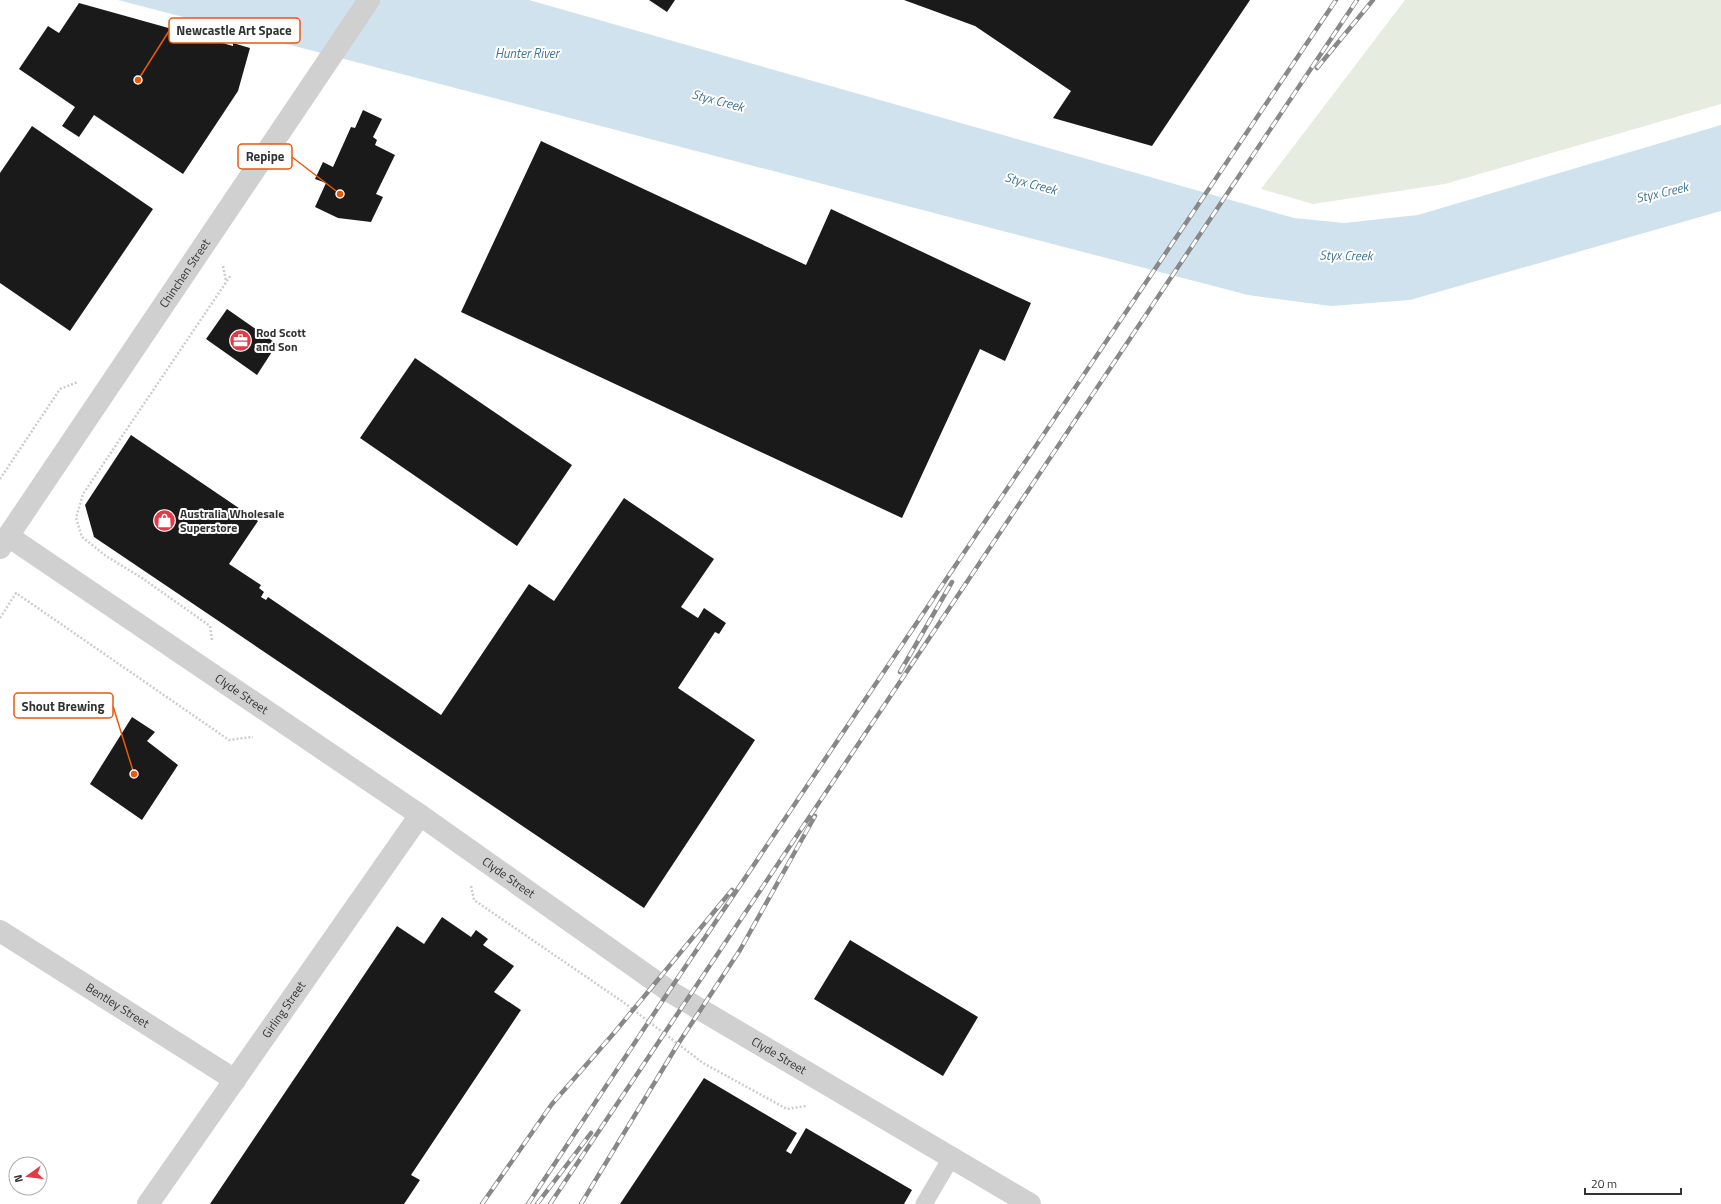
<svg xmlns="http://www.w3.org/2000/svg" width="1721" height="1204" font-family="'Titillium Web',sans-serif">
  <rect width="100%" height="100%" fill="#fff"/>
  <!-- green -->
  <path fill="#e6ecdf" d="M1405 0H1721V104L1445 184 1313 204 1261 189Z"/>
  <!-- water -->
  <path fill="#cfe2ee" d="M118 0H529L1294 218 1344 223 1418 215 1721 125V211L1410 300 1331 306 1248 295Z"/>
  <!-- building -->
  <path fill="#1a1a1a" d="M649 0H675L667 12Z
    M904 0H1250L1152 146 1053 118 1071 91 975 26Z
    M79 3 233 46V43L250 48 238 91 183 174 94 115 79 137 62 126 75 107 19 69 48 26 59 33Z
    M363 110 382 119 373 137 377 140 375 145 395 155 376 194 383 197 371 222 338 218 315 207 326 183 315 179 323 162 333 167 351 127 355 128Z
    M32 126 153 209 70 331 0 283V173Z
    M541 141 806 265 831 209 1031 303 1005 361 980 349 902 518 461 312Z
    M227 309 277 344 257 375 206 339Z
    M415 358 572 465 517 546 360 438Z
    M131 435 258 521 229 564 261 585 259 588 264 592 261 597 266 600 268 597 441 715 529 584 554 601 624 498 714 559 681 607 698 618 704 608 726 623 719 634 715 632 678 688 755 740 644 908 94 537 85 505Z
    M132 717 155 732 147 741 178 765 142 820 90 784Z
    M442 917 471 937 476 930 488 939 483 945 514 966 494 992 521 1010 411 1175 420 1180 404 1204H210L397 926 424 944Z
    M850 940 978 1017 943 1076 814 999Z
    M704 1078 797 1133 786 1151 791 1154 806 1128 912 1190 904 1204H620Z"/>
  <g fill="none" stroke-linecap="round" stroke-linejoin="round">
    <!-- path -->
    <path stroke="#cdcdcd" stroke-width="2.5" stroke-dasharray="2 2" stroke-linecap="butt" d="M223 266 226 281
      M0 479 60 389 78 382
      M0 618 16 593 229 740 253 737
      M212 640 210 626 142 578 106 556 82 537 76 518 83 494 231 275
      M471 886 474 900 623 1002 703 1063 787 1109 806 1106"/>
    <!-- service -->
    <path stroke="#d0d0d0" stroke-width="17" d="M924 1204 951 1158"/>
    <!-- minor -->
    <g stroke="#d0d0d0" stroke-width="22">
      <path id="s1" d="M0 931 235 1080"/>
      <path id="s2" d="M148 1204 420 815"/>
    </g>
    <!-- tertiary -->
    <g stroke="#d0d0d0" stroke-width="22">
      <path id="s3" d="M8 536 420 815 669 991 1030 1204"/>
      <path id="s4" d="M0 548 369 0"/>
    </g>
    <defs>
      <path id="rail" d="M1317 68 1373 0
        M900 672 952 582
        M482 1204 552 1104 614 1033 732 890
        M528 1204 669 991 1336 0
        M537 1204 591 1133
        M550 1204 1357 0
        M581 1204 678 1044 740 950 815 816"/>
    </defs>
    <!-- rail casing -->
    <use href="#rail" stroke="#888" stroke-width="4.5"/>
    <!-- rail -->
    <use href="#rail" stroke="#fff" stroke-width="3" stroke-dasharray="9" stroke-linecap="butt"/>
  </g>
  <!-- icons -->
  <defs>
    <symbol id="office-disc" viewBox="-11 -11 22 22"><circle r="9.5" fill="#e63946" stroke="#fff"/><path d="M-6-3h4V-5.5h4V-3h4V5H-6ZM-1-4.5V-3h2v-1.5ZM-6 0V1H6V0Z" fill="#fff"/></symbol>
    <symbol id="shop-disc" viewBox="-11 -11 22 22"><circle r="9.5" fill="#e63946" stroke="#fff"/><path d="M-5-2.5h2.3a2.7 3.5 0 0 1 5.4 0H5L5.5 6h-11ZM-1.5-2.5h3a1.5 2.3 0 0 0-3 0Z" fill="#fff"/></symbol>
  </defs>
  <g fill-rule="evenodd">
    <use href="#office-disc" x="228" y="328" width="25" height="25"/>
    <use href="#shop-disc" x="152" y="508" width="25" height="25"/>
  </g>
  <g text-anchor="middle" stroke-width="4" stroke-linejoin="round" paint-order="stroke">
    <!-- street labels -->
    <g font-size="12" fill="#333" stroke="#fff">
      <text dy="4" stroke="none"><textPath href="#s4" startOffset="331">Chinchen Street</textPath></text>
      <text dy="4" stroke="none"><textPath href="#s3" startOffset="282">Clyde Street</textPath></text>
      <text dy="4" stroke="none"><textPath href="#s3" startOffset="606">Clyde Street</textPath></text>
      <text dy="4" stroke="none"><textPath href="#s1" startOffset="139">Bentley Street</textPath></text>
      <text dy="4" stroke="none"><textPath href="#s2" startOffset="237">Girling Street</textPath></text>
      <text dy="4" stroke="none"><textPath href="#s3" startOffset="930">Clyde Street</textPath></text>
    </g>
    <!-- poi labels -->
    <g font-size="12" font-weight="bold" fill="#333" stroke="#fff" text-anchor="start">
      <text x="256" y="337">Rod Scott<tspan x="256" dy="14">and Son</tspan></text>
      <text x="180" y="518">Australia Wholesale<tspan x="180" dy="14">Superstore</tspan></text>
    </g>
    <!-- water labels -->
    <g font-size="13" font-style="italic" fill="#3f7597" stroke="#fff">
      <text x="527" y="58">Hunter River</text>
      <text transform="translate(718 100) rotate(15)" y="5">Styx Creek</text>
      <text transform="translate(1031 183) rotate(15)" y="5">Styx Creek</text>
      <text transform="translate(1662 192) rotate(-13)" y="5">Styx Creek</text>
      <text transform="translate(1346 255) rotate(1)" y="5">Styx Creek</text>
    </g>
  </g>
  <!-- callouts -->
  <path fill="none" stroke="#e8590c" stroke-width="1.5" d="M138 80L169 31M340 194L292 157M134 774L113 706"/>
  <g fill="#e8590c" stroke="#fff" stroke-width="1.5">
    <circle cx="138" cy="80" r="4"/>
    <circle cx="340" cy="194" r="4"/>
    <circle cx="134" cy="774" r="4"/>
  </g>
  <g fill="#fff" stroke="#e8590c" stroke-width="1.5">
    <rect x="169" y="18" width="131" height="25" rx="4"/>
    <rect x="238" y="144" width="54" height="25" rx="4"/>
    <rect x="14" y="693" width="99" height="25" rx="4"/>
  </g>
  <g font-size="13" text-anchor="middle" font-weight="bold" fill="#333">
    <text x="234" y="35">Newcastle Art Space</text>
    <text x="265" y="161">Repipe</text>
    <text x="63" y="711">Shout Brewing</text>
  </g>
  <!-- north arrow -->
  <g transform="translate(28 1176) rotate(256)"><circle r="19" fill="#ffffff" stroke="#adadad"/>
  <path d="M0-3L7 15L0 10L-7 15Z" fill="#e63946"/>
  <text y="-6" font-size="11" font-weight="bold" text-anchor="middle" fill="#333333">N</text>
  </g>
  <!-- scale -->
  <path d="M1585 1188v6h96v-6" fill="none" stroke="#333333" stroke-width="2"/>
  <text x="1591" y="1188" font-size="12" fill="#333333" stroke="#ffffff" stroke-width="3" paint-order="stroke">20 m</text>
</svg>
